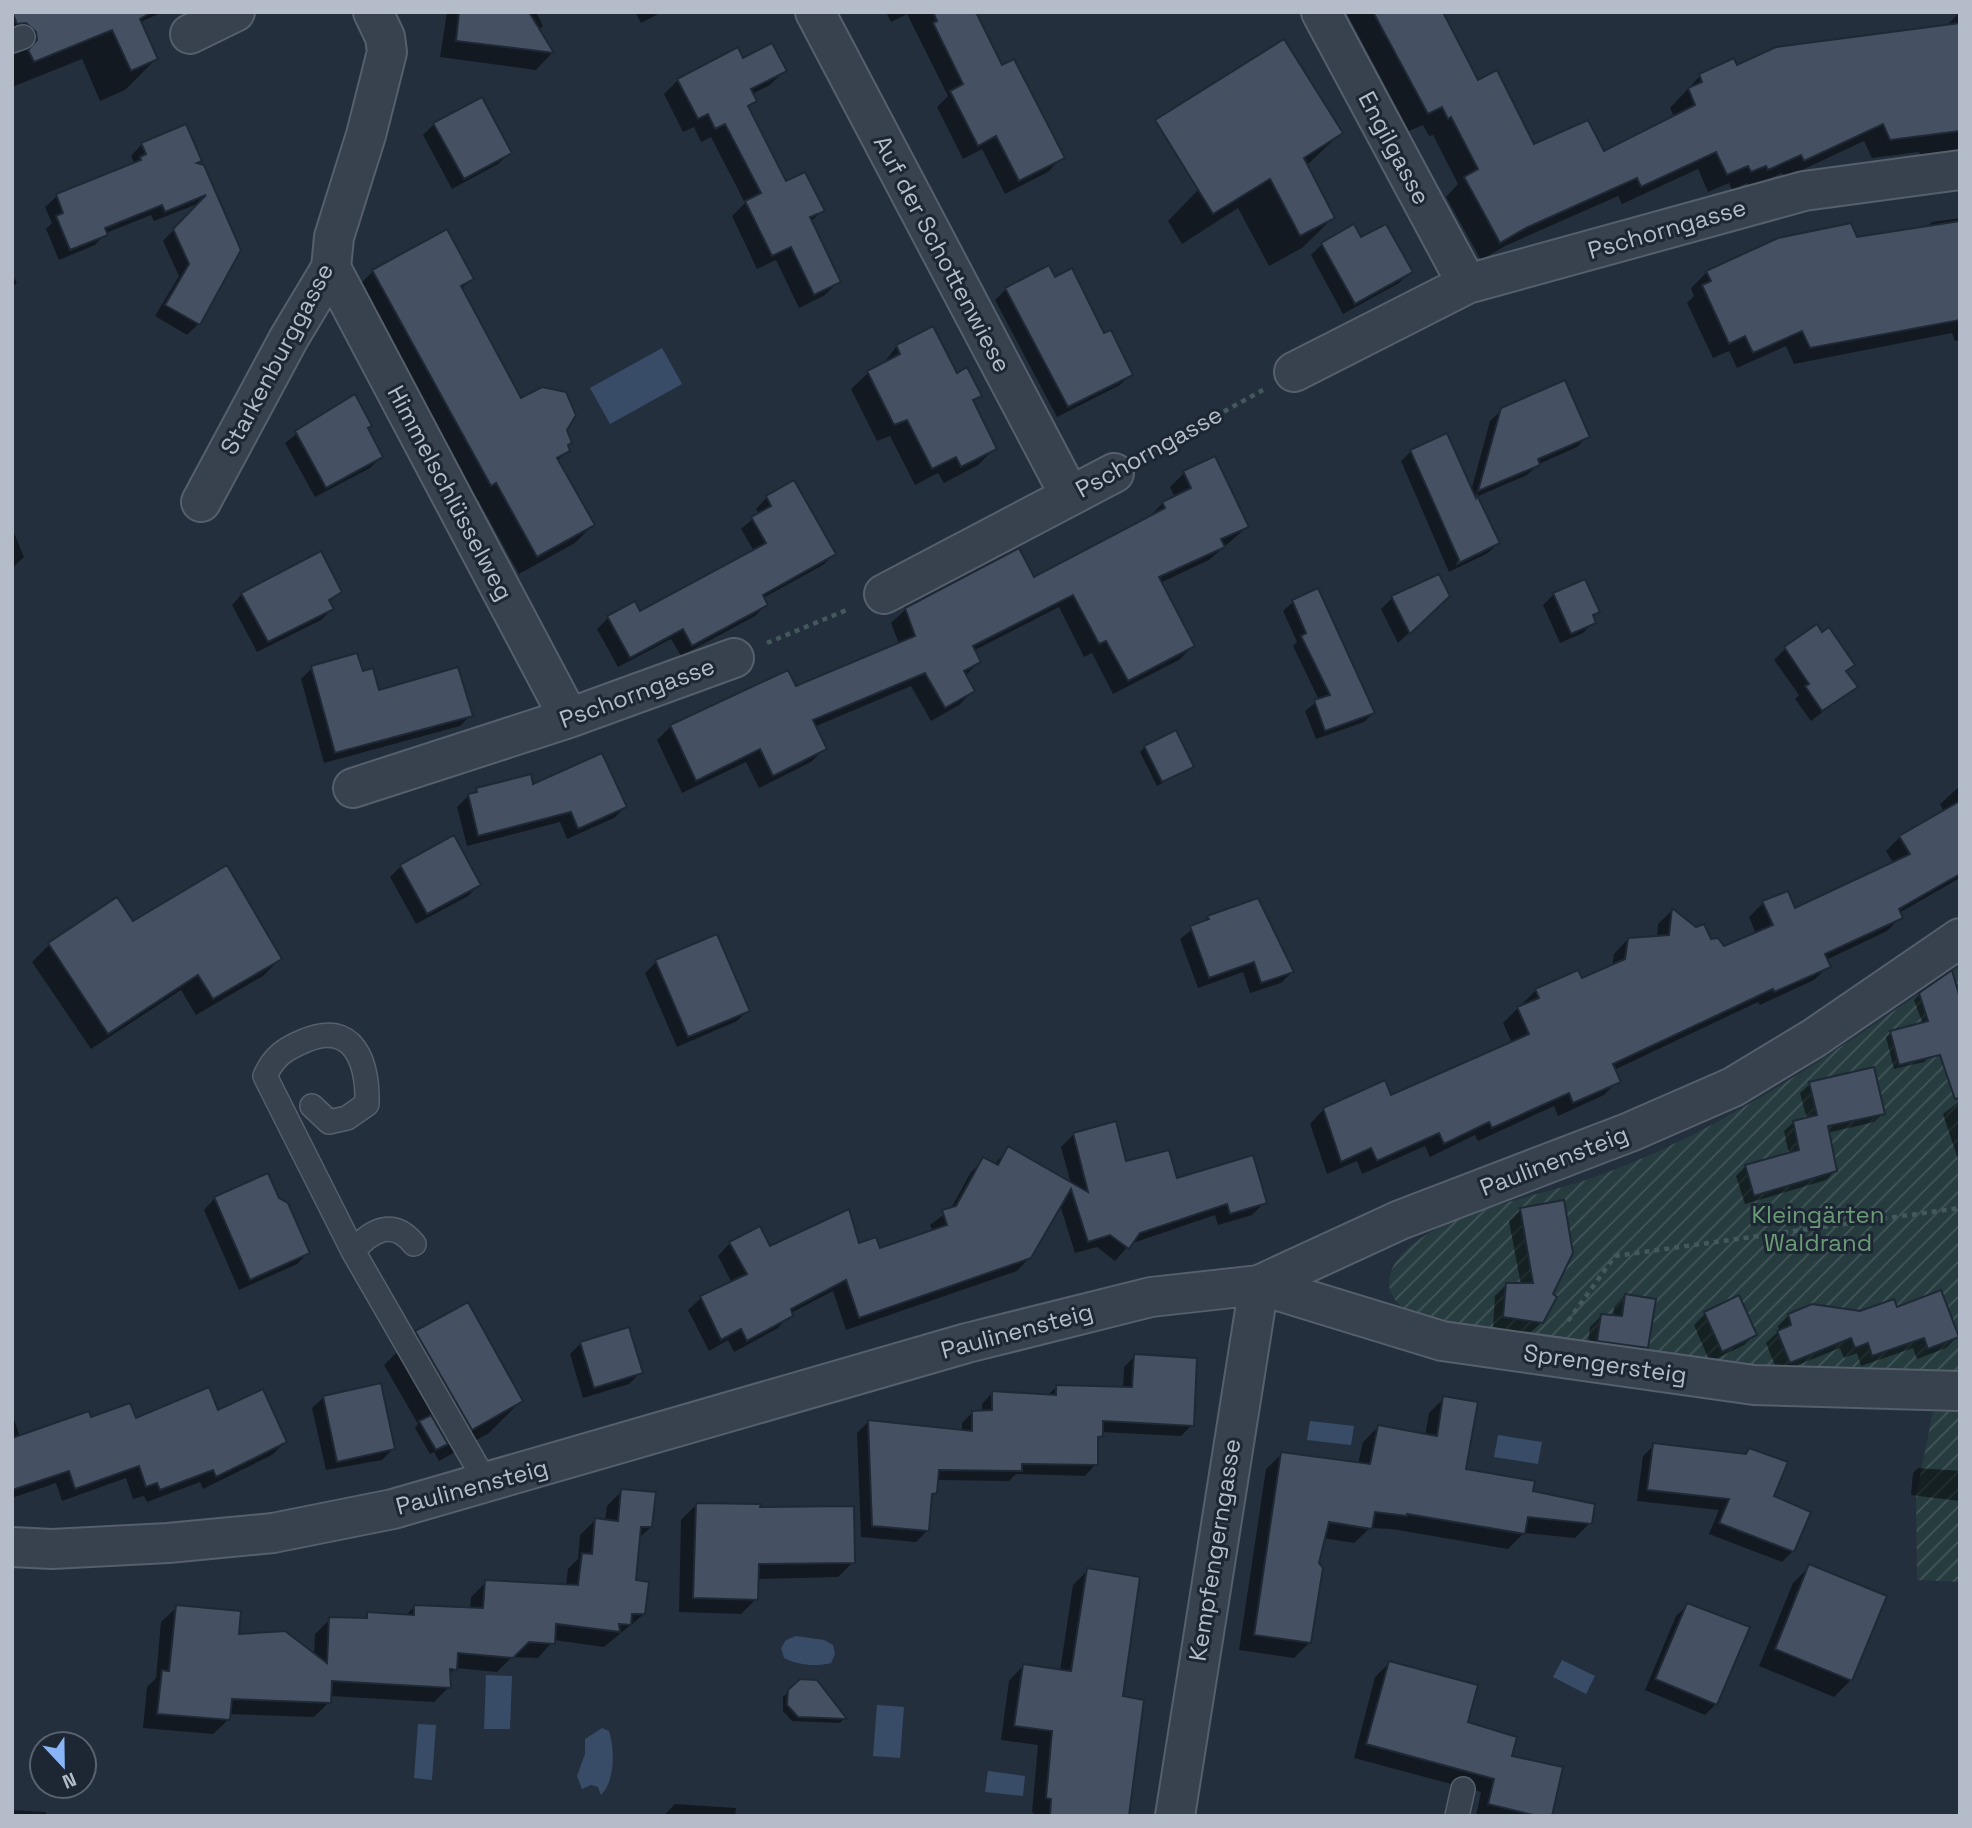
<svg xmlns="http://www.w3.org/2000/svg" width="1972" height="1828" font-family="'Space Grotesk',sans-serif">
  <defs>
    <pattern id="garden-furrows" width="10" height="10" patternUnits="userSpaceOnUse" patternTransform="scale(1.75)"><rect width="10" height="10" fill="#263c3f"/><path d="M-1 1l2-2M0 10L10 0M9 11l2-2" fill="none" stroke="#435659"/></pattern>
  </defs>
  <rect width="100%" height="100%" fill="#242f3e"/>
  <!-- garden -->
  <path fill="url(#garden-furrows)" d="M1960 966V1378L1769 1370 1452 1334C1430 1323 1378 1307 1391 1272 1412 1218 1532 1198 1583 1181 1721 1135 1840 1047 1960 966Z
    M1935 1402 1960 1403V1582L1917 1580 1916 1495Z"/>
  <!-- water -->
  <path fill="#394c67" d="M662 348 682 384 610 424 590 388Z
    M1310 1421 1354 1426 1351 1445 1307 1440Z
    M1498 1435 1542 1442 1538 1464 1494 1457Z
    M796 1636 824 1640 833 1645 835 1654 831 1663C815 1667 798 1665 784 1658L781 1648 786 1640Z
    M1562 1660 1595 1676 1586 1694 1553 1677Z
    M486 1675 512 1676 510 1729H484Z
    M877 1705 904 1707 900 1758 873 1756Z
    M418 1724 436 1725 432 1780 414 1778Z
    M602 1728 609 1731C615 1750 615 1781 601 1795L598 1787 591 1785 582 1789 577 1776 585 1754V1739Z
    M988 1771 1025 1776 1023 1796 985 1792Z"/>
  <!-- shadow -->
  <path fill="#0007" d="M12 12H163L140 22 156 59 125 90 100 101 82 59 12 87Z
    M447 12H536L543 26 538 31 552 53 536 70 440 57Z
    M635 12H662L641 23Z
    M886 12H974L1001 67 1062 157 1048 172 1005 194 982 149 963 159 937 107 948 96 907 14 891 22Z
    M1346 12H1445V20L1477 82 1534 146 1603 153 1674 117 1670 108 1700 76 1733 61 1736 67 1945 27 1960 12V156L1922 161 1919 152 1872 158 1864 141 1785 178 1782 173 1750 187 1747 183 1732 190 1729 183 1708 192 1698 169 1622 204 1618 196 1505 246 1481 260 1446 197 1458 184 1433 135 1429 136 1423 125 1409 131Z
    M743 60 784 71 770 85 752 94 755 100 747 108 786 183 822 210 811 222 839 281 825 295 799 308 776 260 757 269 732 216 745 203 711 137 701 142 694 127 683 132 664 94 678 80Z
    M434 124 510 153 498 164 452 189 423 135Z
    M1341 133 1306 166 1333 218 1302 248 1269 266 1238 208 1182 244 1168 221 1198 190Z
    M142 144 200 160 196 164 240 250 198 324 187 335 155 316 179 276 163 241 200 203 154 221 151 215 106 233 95 245 59 260 46 229 52 223 45 207 57 196 135 164 131 156Z
    M1960 218V340L1955 341 1952 333 1794 364 1786 346 1737 368 1729 351 1713 358 1687 303 1694 296 1691 288 1707 272 1856 239 1925 228 1932 222Z
    M1360 240 1410 272 1399 283 1343 314 1311 255 1322 244Z
    M373 271 472 279 461 289 520 401 566 446 568 451 557 461 593 525 575 543 519 574 478 500 472 503 355 289Z
    M12 274 17 283 12 287Z
    M1006 289 1104 336 1131 374 1120 385 1057 417 995 300Z
    M897 346 956 375 980 395 972 403 995 448 978 465 944 483 938 473 915 485 890 436 877 441 851 389 868 373 881 366Z
    M354 396 381 457 370 468 315 497 285 443 321 415Z
    M1502 410 1588 436 1577 447 1539 464 1527 475 1476 497 1498 543 1488 553 1449 572 1401 461 1411 451 1471 491 1490 421Z
    M1184 473 1247 527 1209 560 1160 583 1193 646 1179 660 1113 694 1092 653 1084 657 1059 607 973 651 979 662 965 676 973 691 959 705 931 721 911 686 814 727 825 748 811 762 759 788 746 762 682 793 657 740 671 726 795 688 899 644 891 623 906 609 1033 579 1149 517 1163 503 1175 497 1170 487Z
    M767 497 834 554 823 565 763 598 766 605 755 616 681 656 671 639 618 667 597 629 608 618 640 613 754 551 741 529 759 514 756 509Z
    M12 528 24 557 12 568Z
    M1317 590 1373 713 1364 722 1316 739 1305 711 1319 700 1293 646 1297 642 1283 611 1293 602Z
    M340 591 328 603 332 609 321 620 257 652 232 605 242 594Z
    M1554 594 1598 612 1592 618 1594 622 1583 633 1560 643 1543 605Z
    M1448 595 1398 643 1381 609 1392 598Z
    M1785 649 1852 665 1845 672 1855 687 1811 721 1795 699 1799 695 1774 660Z
    M312 668 362 673 378 692 471 715 460 726 324 763 301 679Z
    M1145 747 1192 766 1157 786 1140 752Z
    M532 786 625 807 614 818 567 839 560 822 467 846 457 807 468 796 477 790Z
    M1960 786V878L1899 913 1901 917 1887 931 1826 960 1829 966 1814 980 1760 1005 1758 1002 1614 1070 1618 1081 1604 1095 1558 1116 1554 1106 1478 1141 1475 1135 1430 1157 1425 1146 1362 1174 1357 1161 1327 1174 1310 1124 1324 1109 1390 1097 1512 1043 1503 1023 1536 990 1581 980 1612 967 1614 954 1628 939 1657 937 1658 924 1672 910 1710 941 1724 948 1756 934 1749 917 1763 903 1795 910 1894 864 1886 851 1900 837 1944 812 1940 804Z
    M401 866 479 885 468 896 416 924 390 877Z
    M117 899 133 923 280 959 263 976 196 1015 181 990 91 1049 32 962 49 945Z
    M1208 917 1292 972 1281 983 1250 993 1243 972 1198 988 1180 939Z
    M656 962 748 1010 737 1021 677 1047 645 973Z
    M1920 994 1960 1005 1923 1024 1914 1000Z
    M1891 1032 1929 1057 1924 1062 1894 1069 1886 1037Z
    M1810 1084 1883 1113 1874 1122 1827 1133 1836 1170 1826 1180 1745 1204 1736 1176 1746 1166 1789 1154 1784 1131 1794 1122 1807 1119 1800 1093Z
    M1960 1101V1165L1943 1114Z
    M1074 1134 1125 1163 1265 1202 1252 1215 1218 1225 1215 1215 1130 1244 1115 1261 1097 1247 1075 1253 1060 1205 1030 1257 1017 1271 846 1330 833 1291 791 1313 778 1328 734 1352 728 1340 709 1351 688 1310 701 1298 732 1283 718 1256 730 1243 769 1248 858 1245 878 1250 933 1232 930 1225 950 1210 971 1172 984 1159 994 1165 1008 1149 1071 1184 1061 1147Z
    M215 1198 308 1253 297 1264 239 1290 204 1210Z
    M1520 1210 1550 1296 1542 1322 1530 1333 1493 1327 1495 1296 1506 1285H1521L1509 1221Z
    M1625 1295 1647 1347 1636 1358 1587 1351 1590 1327 1601 1316 1613 1317 1614 1307Z
    M1896 1309 1957 1337 1946 1348 1917 1359 1913 1348 1861 1366 1857 1353 1844 1358 1840 1348 1778 1373 1766 1343 1779 1331 1778 1326 1789 1315Z
    M1705 1314 1755 1334 1744 1345 1710 1362 1694 1325Z
    M416 1333 521 1401 489 1433 439 1461 434 1452 430 1454 415 1428 418 1424 384 1365Z
    M581 1343 641 1372 629 1384 583 1398 570 1354Z
    M1135 1356 1192 1425 1181 1436 1101 1432 1096 1440V1464L1085 1476 1016 1474 1009 1481 936 1480 935 1492 930 1497 927 1531 916 1542 861 1537 857 1433 868 1422 962 1432V1423L973 1412H982V1404L993 1392 1047 1396 1057 1386 1123 1388 1124 1367Z
    M324 1397 393 1449 382 1460 326 1470 312 1408Z
    M1444 1398 1464 1470 1531 1492 1590 1523 1575 1538 1524 1533 1508 1549 1392 1529 1370 1528 1354 1543 1323 1538 1317 1563 1310 1642 1294 1658 1239 1650 1266 1469 1282 1454 1358 1464 1363 1442 1378 1427 1425 1436 1429 1413Z
    M12 1413 20 1437 90 1419 135 1421 217 1413 285 1442 272 1455 203 1489 200 1482 147 1502 144 1496 133 1499 126 1478 62 1501 56 1483 12 1498Z
    M1654 1445 1744 1455 1749 1450 1793 1551 1782 1562 1709 1534 1719 1510 1637 1501 1643 1456Z
    M1918 1468 1960 1471V1501L1911 1495 1913 1473Z
    M622 1491 651 1527 638 1539 634 1581 644 1614 604 1647 554 1640 538 1658 512 1657 497 1672 455 1668 449 1675V1687L434 1702 330 1696 329 1702 314 1717 229 1714V1719L213 1734 143 1728 147 1687 156 1678 161 1622 177 1607 237 1636 314 1655 315 1634 330 1619H363L368 1614 405 1616 415 1606 470 1609 471 1597 486 1582 566 1586 568 1569 578 1559 580 1535 595 1520 605 1521 607 1506Z
    M697 1504 759 1509 853 1562 838 1577 757 1579 756 1599 741 1614 679 1612 681 1520Z
    M1810 1566 1851 1680 1834 1697 1759 1666 1793 1583Z
    M1088 1570 1121 1698 1128 1816H1037L1032 1812 1038 1745 1001 1740 1009 1681 1023 1666 1060 1671 1073 1585Z
    M1688 1605 1716 1704 1705 1715 1645 1690 1676 1616Z
    M1389 1663 1510 1757 1550 1816H1476L1481 1792 1354 1758 1375 1677Z
    M801 1680 844 1719 840 1723 792 1721 783 1711V1697Z
    M675 1804 736 1808 735 1816H663Z
    M12 1810 46 1812V1816H12Z"/>
  <!-- building -->
  <path fill="#455162" stroke="#1f2835" stroke-width="2" d="M12 12H152L140 19 158 59 131 71 112 30 34 62 28 50 37 40 36 32 26 23 17 24Z
    M459 12H529L554 53 456 41Z
    M933 12H976L1002 65 1014 59 1065 158 1019 181 996 136 978 146 950 91 963 84 933 23 937 21Z
    M1373 12H1443L1478 80 1497 70 1534 144 1588 120 1604 151 1695 105 1688 88 1702 82 1699 74 1734 58 1737 65 1776 47 1960 23V131L1890 140 1883 124 1804 161 1801 155 1768 170 1766 166 1751 172 1748 166 1727 175 1716 152 1641 187 1637 178 1526 228 1500 243 1464 177 1478 169 1451 117 1448 119 1442 107 1428 114Z
    M1284 39 1343 133 1304 158 1335 218 1300 236 1270 179 1213 214 1155 120Z
    M772 43 787 71 751 89 757 101 748 106 786 181 805 172 825 211 810 217 841 282 814 295 791 247 772 256 745 201 761 193 725 124 715 129 708 114 698 119 677 79 738 47 743 58Z
    M482 97 512 153 464 179 433 123Z
    M186 124 202 161 197 163 204 165 241 250 200 325 165 305 189 264 173 229 206 195 165 212 162 205 105 228 108 235 70 250 56 216 63 213 56 194 141 160 140 157 146 154 141 143Z
    M1960 221V320L1810 348 1802 331 1753 353 1745 336 1729 344 1702 285 1711 281 1706 271 1778 238 1851 223 1857 237Z
    M1354 224 1361 237 1386 224 1413 272 1355 304 1321 243Z
    M447 229 474 279 461 286 521 398 542 387 566 392 576 415 567 430 572 443 568 445 570 451 557 458 595 525 537 557 496 483 491 486 372 270Z
    M1049 265 1055 277 1072 268 1104 333 1111 330 1133 375 1068 407 1005 288Z
    M933 326 957 373 967 367 982 396 973 400 997 449 961 467 956 457 932 469 907 420 894 425 867 371 900 354 896 345Z
    M1565 380 1590 437 1538 459 1540 465 1478 491 1501 408Z
    M355 394 372 426 368 428 383 457 326 488 295 431Z
    M1447 433 1476 498 1477 495 1500 543 1457 564 1459 560 1410 450Z
    M1215 456 1249 527 1221 539 1225 547 1159 577 1195 646 1128 681 1106 641 1099 644 1073 595 973 646 981 662 964 671 975 691 945 708 925 673 813 720 827 749 773 776 760 749 696 781 670 725 788 670 796 686 915 636 905 608 1019 548 1034 577 1165 508 1162 502 1191 488 1183 471Z
    M794 480 836 554 763 595 768 605 692 646 683 629 630 658 607 616 635 601 640 611 766 543 751 517 771 506 766 496Z
    M321 551 342 592 329 600 334 609 268 642 241 593Z
    M1439 574 1450 596 1410 634 1391 596Z
    M1585 579 1600 612 1593 615 1596 623 1571 634 1553 593Z
    M1318 588 1375 713 1325 731 1314 700 1330 695 1301 636 1306 633 1292 600Z
    M1817 624 1822 632 1829 627 1855 665 1846 671 1858 687 1822 711 1805 686 1809 684 1784 647Z
    M357 653 363 671 373 668 379 690 458 667 473 716 335 753 311 666Z
    M1176 730 1194 767 1162 782 1144 746Z
    M602 753 627 807 578 829 571 812 478 836 468 794 477 792 476 788 531 774 533 784Z
    M1960 801V874L1899 909 1903 918 1825 954 1831 967 1774 992 1773 989 1613 1064 1621 1082 1573 1103 1569 1093 1492 1128 1489 1122 1444 1144 1439 1133 1377 1161 1371 1148 1341 1162 1323 1108 1385 1080 1391 1095 1529 1034 1517 1007 1539 998 1535 989 1578 970 1582 978 1625 959 1628 938 1669 935 1672 908 1696 927 1704 924 1711 939 1718 938 1724 946 1773 925 1762 901 1788 891 1795 908 1910 854 1899 836Z
    M454 835 481 885 427 914 400 865Z
    M227 865 282 959 213 999 198 975 108 1034 48 943 117 897 133 921Z
    M1258 898 1294 972 1261 983 1254 962 1209 978 1190 926 1209 919 1207 916Z
    M717 934 750 1011 688 1037 655 960Z
    M1952 970 1960 998V1098L1955 1099 1940 1055 1899 1065 1890 1031 1928 1021 1919 993Z
    M1874 1067 1885 1114 1828 1126 1837 1171 1754 1196 1745 1165 1799 1150 1793 1121 1817 1115 1809 1082Z
    M1116 1121 1126 1161 1169 1150 1177 1178 1253 1155 1267 1203 1230 1214 1227 1204 1140 1233 1129 1249 1110 1235 1088 1242 1071 1189 1031 1258 859 1318 846 1280 791 1309 793 1316 747 1341 741 1329 721 1340 700 1296 747 1274 729 1242 760 1226 770 1246 849 1209 859 1243 876 1237 880 1248 947 1225 942 1210 956 1206 983 1157 998 1165 1008 1146 1088 1192 1073 1133Z
    M268 1173 279 1198 288 1203 310 1253 250 1280 214 1197Z
    M1564 1200 1573 1253 1553 1294 1557 1297 1543 1323 1503 1317 1506 1283H1533L1520 1208Z
    M1941 1290 1959 1337 1928 1349 1924 1338 1872 1356 1868 1343 1855 1348 1851 1338 1790 1363 1777 1331 1791 1325 1788 1314 1812 1304 1860 1311 1894 1299 1897 1307Z
    M1625 1294 1656 1299 1648 1348 1597 1341 1601 1314 1622 1316Z
    M1739 1295 1757 1335 1722 1352 1704 1312Z
    M468 1302 523 1401 472 1430 415 1331Z
    M629 1327 643 1373 594 1388 580 1342Z
    M1134 1354 1197 1358 1194 1426 1103 1421V1436L1098 1437V1465L1022 1464V1471L939 1470 937 1493 932 1494 929 1531 872 1526 868 1420 972 1431V1411L992 1410V1391L1056 1395V1385L1132 1387Z
    M381 1383 395 1449 337 1462 323 1396Z
    M209 1387 218 1410 263 1389 287 1442 216 1477 213 1470 160 1490 157 1483 146 1487 139 1466 75 1489 69 1471 12 1490V1438L89 1411 91 1417 130 1403 136 1418Z
    M1443 1396 1478 1402 1466 1469 1535 1481 1533 1491 1595 1504 1592 1524 1528 1517 1525 1534 1407 1514V1516L1375 1512 1372 1529 1329 1522 1319 1563 1323 1568 1311 1643 1254 1635 1281 1452 1370 1464 1378 1425 1437 1436Z
    M431 1415 448 1444 436 1450 419 1421Z
    M1653 1443 1746 1454 1749 1448 1788 1462 1774 1496 1811 1512 1794 1552 1719 1523 1729 1499 1647 1490Z
    M621 1489 656 1492 652 1527H641L636 1580 649 1582 645 1614H632L631 1625 619 1624 620 1632 556 1624 555 1644 529 1642 513 1658 458 1653 457 1670 450 1669 451 1688 332 1681 331 1703 232 1699 230 1720 157 1714 162 1670 169 1671 176 1605 241 1611 239 1634 285 1631 327 1663 329 1617 367 1618V1612L414 1615V1605L483 1608 485 1580 578 1585 582 1553 592 1554 595 1518 618 1521Z
    M696 1503 761 1504 760 1507 854 1506 855 1563 759 1564 758 1600 693 1598Z
    M1809 1564 1887 1596 1852 1681 1775 1649Z
    M1087 1568 1140 1577 1123 1696 1144 1700 1129 1816H1050L1051 1799 1046 1798 1052 1731 1014 1726 1023 1664 1071 1671Z
    M1687 1603 1750 1627 1717 1705 1655 1679Z
    M1389 1661 1478 1685 1468 1722 1517 1737 1512 1756 1563 1767 1552 1816H1537L1488 1804 1494 1779 1366 1744Z
    M800 1679 817 1680 847 1719 798 1717 787 1705 788 1690Z"/>
  <g fill="none" stroke-linecap="round" stroke-linejoin="round">
    <defs>
      <path id="lane" d="M12 41 23 37
        M312 1106 329 1122 347 1118 367 1104C368 1063 354 1019 304 1041 285 1049 274 1056 265 1076L353 1251 487 1484
        M353 1251C372 1230 393 1218 414 1244
        M1457 1816 1463 1789"/>
      <path id="street" d="M815 12 1070 496
        M1321 12 1467 284
        M190 34 235 12
        M331 268 569 718
        M1294 372 1467 284 1804 191 1960 170
        M201 502 289 338 331 268 334 237 366 135 387 52 385 37 373 12
        M884 594 1114 473
        M353 788 569 718 734 658
        M1259 1285 1442 1341 1754 1385 1960 1391
        M12 1547 52 1549 168 1543 273 1533 393 1509 967 1343 1151 1297 1259 1285 1400 1220 1630 1132 1733 1087 1814 1038 1960 938
        M1175 1816 1259 1285"/>
    </defs>
    <!-- lane casing -->
    <use href="#lane" stroke="#565f6c" stroke-width="26"/>
    <!-- street casing -->
    <use href="#street" stroke="#565f6c" stroke-width="42"/>
    <!-- path -->
    <path stroke="#44595c" stroke-width="4.5" stroke-dasharray="5 5" stroke-linecap="butt" d="M1145 455 1263 390
      M767 643 849 609
      M1568 1321 1615 1256 1960 1208"/>
    <!-- lane -->
    <use href="#lane" stroke="#38414e" stroke-width="23"/>
    <!-- street -->
    <use href="#street" stroke="#38414e" stroke-width="38"/>
  </g>
  <g text-anchor="middle" stroke-width="6" stroke-linejoin="round" paint-order="stroke">
    <!-- street labels -->
    <g font-size="24" fill="#b4bcc9" stroke="#1d2633">
      <text transform="translate(1394 148) rotate(62)" y="8">Engilgasse</text>
      <text transform="translate(1667 229) rotate(-16)" y="8">Pschorngasse</text>
      <text transform="translate(942 254) rotate(62)" y="8">Auf der Schottenwiese</text>
      <text transform="translate(277 359) rotate(-62)" y="8">Starkenburggasse</text>
      <text transform="translate(1149 452) rotate(-29)" y="8">Pschorngasse</text>
      <text transform="translate(450 493) rotate(62)" y="8">Himmelschlüsselweg</text>
      <text transform="translate(637 693) rotate(-20)" y="8">Pschorngasse</text>
      <text transform="translate(1554 1161) rotate(-21)" y="8">Paulinensteig</text>
      <text transform="translate(1017 1331) rotate(-15)" y="8">Paulinensteig</text>
      <text transform="translate(1605 1364) rotate(8)" y="8">Sprengersteig</text>
      <text transform="translate(472 1487) rotate(-15)" y="8">Paulinensteig</text>
      <text transform="translate(1215 1550) rotate(-81)" y="8">Kempfengerngasse</text>
    </g>
    <!-- park labels -->
    <g font-size="24" fill="#6b9a76" stroke="#1d2633">
      <text x="1818" y="1223">Kleingärten<tspan x="1818" dy="28">Waldrand</tspan></text>
    </g>
  </g>
  <!-- border -->
  <rect width="1972" height="1828" fill="none" stroke="#b4bcc9" stroke-width="28"/>
  <!-- north arrow -->
  <g transform="translate(63 1765) rotate(158)"><circle r="33" fill="#1d2633" stroke="#59626f" stroke-width="2"/>
  <path d="M0-5L12 26L0 18L-12 26Z" fill="#8ab4f8"/>
  <text y="-10" font-size="19" font-weight="bold" text-anchor="middle" fill="#b4bcc9">N</text>
  </g>
</svg>
